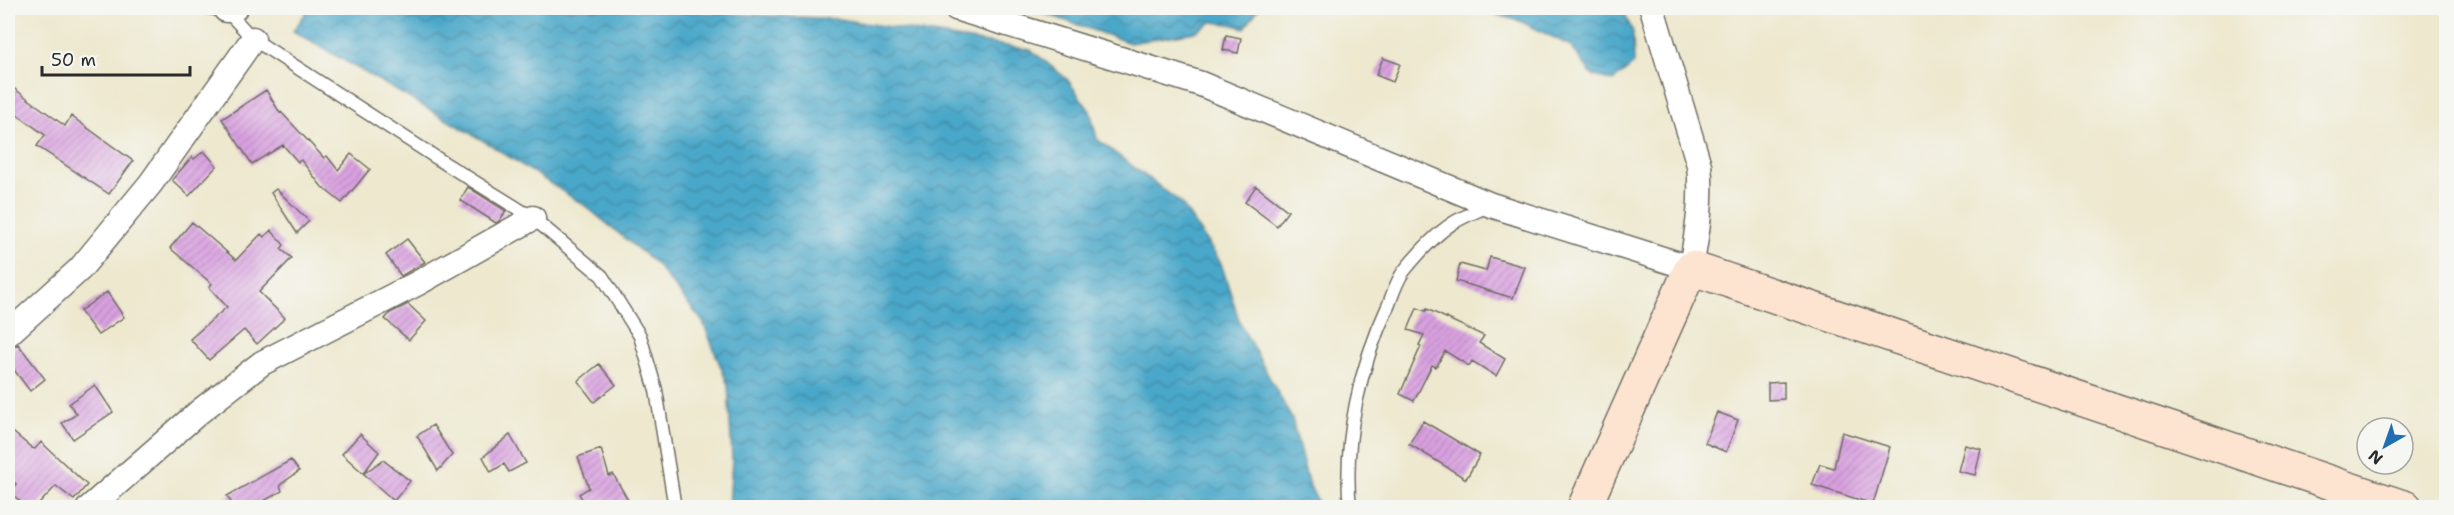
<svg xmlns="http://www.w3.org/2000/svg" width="2454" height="515" font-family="'Shantell Sans',sans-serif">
  <defs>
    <pattern id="water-waves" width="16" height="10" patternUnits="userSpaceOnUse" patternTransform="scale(1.5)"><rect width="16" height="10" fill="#4aa7c9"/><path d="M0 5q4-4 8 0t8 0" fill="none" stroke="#3e88a3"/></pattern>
    <pattern id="building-hatch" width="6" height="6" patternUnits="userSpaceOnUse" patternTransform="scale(1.5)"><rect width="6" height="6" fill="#daa2e1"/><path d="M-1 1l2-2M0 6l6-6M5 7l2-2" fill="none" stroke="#b184b7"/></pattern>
  </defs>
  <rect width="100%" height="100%" fill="#f6f6f2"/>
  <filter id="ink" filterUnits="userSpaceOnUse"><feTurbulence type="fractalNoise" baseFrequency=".0167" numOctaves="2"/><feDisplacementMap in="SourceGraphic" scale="12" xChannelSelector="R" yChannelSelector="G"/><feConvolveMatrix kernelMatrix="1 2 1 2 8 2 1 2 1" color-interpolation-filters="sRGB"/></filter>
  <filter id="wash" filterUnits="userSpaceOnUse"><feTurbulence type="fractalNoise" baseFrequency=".008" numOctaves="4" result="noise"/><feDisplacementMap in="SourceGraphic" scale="24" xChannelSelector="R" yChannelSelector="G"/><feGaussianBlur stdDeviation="1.35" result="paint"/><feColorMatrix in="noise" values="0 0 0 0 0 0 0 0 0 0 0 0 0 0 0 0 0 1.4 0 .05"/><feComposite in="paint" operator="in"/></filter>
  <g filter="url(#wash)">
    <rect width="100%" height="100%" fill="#ede8ce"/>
    <!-- water -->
    <path fill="url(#water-waves)" stroke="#3a697a" stroke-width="1.5" d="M482 8H613L840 19 1031 50 1067 79 1090 111 1097 139 1181 203 1221 263 1240 323 1292 419 1308 482 1320 507 1024 508 1009 500 986 508 729 507 732 459 728 385 703 322 655 263 584 205 489 144 293 31 308 10Z
      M1029 8H1259L1245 28 1229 24 1212 22 1195 32 1130 43Z
      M1469 8H1622L1633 32 1634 64 1613 81 1592 75 1571 46 1520 21Z"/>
    <g id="blocks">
      <!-- building -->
      <path fill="url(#building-hatch)" d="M1226 35 1241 38 1238 53 1223 50Z
        M1383 58 1400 64 1393 82 1376 75Z
        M8 84 65 126 71 116 133 161 109 194 37 146 45 135 8 108Z
        M266 90 280 113 281 112 324 158 327 156 338 170 351 154 370 169 342 203 322 187 301 160 298 162 283 145 252 164 222 119Z
        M204 151 217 166 189 196 172 180 192 157 194 159Z
        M1256 186 1288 211 1277 226 1245 202Z
        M468 187 506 211 500 220 496 223 460 200Z
        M276 189 309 221 297 233 271 193Z
        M192 222 236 260 261 234 264 237 271 230 284 245 281 249 292 258 259 292 285 318 257 344 244 330 209 360 190 339 227 307 209 287 212 284 170 248Z
        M407 239 425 262 401 276 386 255Z
        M1490 257 1525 267 1513 298 1456 281 1460 264 1486 271Z
        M107 292 124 317 98 335 80 311Z
        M408 304 426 321 409 340 385 319 390 313Z
        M1417 308 1426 311 1427 309 1484 336 1479 343 1505 359 1496 376 1472 361 1469 366 1445 351 1436 367 1432 365 1414 401 1400 394 1421 346 1419 345 1424 335 1408 330Z
        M18 344 45 379 30 391 8 362V352Z
        M599 364 616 385 594 402 578 381Z
        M1784 382V399L1768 400V383Z
        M95 385 113 412 73 439 62 423 77 414 69 404Z
        M1717 412 1738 420 1726 452 1705 443Z
        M1423 421 1480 455 1466 479 1409 444Z
        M433 425 452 455 438 471 417 436Z
        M8 428 32 448 35 449 41 442 87 485 74 500 56 486 36 507H26L9 491 16 484 8 476Z
        M1842 432 1890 447 1873 504 1812 485 1820 464 1834 468Z
        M360 434 379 452 363 474 383 460 410 481 394 501 342 454Z
        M510 435 526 463 509 472 504 464 491 472 483 457Z
        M1965 445 1981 449 1975 475 1958 471Z
        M601 449 609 476 613 474 632 507H587L579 494 589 488 578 457Z
        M291 460 299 471 280 485 282 491 253 507H234L227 496Z"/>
    </g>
  </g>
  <g filter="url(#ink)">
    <use href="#blocks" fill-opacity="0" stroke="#6f6d64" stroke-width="1.5"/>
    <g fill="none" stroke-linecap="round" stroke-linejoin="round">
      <defs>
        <path id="service" d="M209 8 226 10 253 39 446 164 533 218 602 276 640 336 656 390 675 508
          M1350 508C1343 439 1360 366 1389 304 1393 293 1397 280 1404 271 1417 255 1436 234 1453 223 1464 216 1478 211 1490 205"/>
        <path id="minor" d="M956 8 1201 84 1491 205 1691 268C1697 233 1703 200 1699 165L1652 8
          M226 10 235 8
          M8 334 80 269 151 183 253 39
          M89 508 199 412 262 363 418 283 533 218"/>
        <path id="secondary" d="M1584 508 1691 268 2406 508"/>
      </defs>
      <!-- service casing -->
      <use href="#service" stroke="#6f6d64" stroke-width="15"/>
      <!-- minor casing -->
      <use href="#minor" stroke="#6f6d64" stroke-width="27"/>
      <!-- secondary casing -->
      <use href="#secondary" stroke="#6f6d64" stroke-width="36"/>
      <!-- service -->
      <use href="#service" stroke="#fff" stroke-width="12"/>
      <!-- minor -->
      <use href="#minor" stroke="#fff" stroke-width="24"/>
      <!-- secondary -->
      <use href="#secondary" stroke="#fde4d1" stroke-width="33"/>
    </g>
  </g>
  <!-- margin -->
  <rect width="2454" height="515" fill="none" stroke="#f6f6f2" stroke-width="30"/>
  <!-- north arrow -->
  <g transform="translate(2385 446) rotate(220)"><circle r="28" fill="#f6f6f2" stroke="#a5a5a2" stroke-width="1.5"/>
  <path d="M0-4.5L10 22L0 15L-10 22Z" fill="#1f6fb2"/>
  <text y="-9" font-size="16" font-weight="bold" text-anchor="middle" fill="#2b2b2b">N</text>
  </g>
  <!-- scale -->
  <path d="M42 66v9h148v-9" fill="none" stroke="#2b2b2b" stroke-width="3"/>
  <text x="51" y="66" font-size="18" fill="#2b2b2b" stroke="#f6f6f2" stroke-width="4.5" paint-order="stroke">50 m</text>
</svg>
